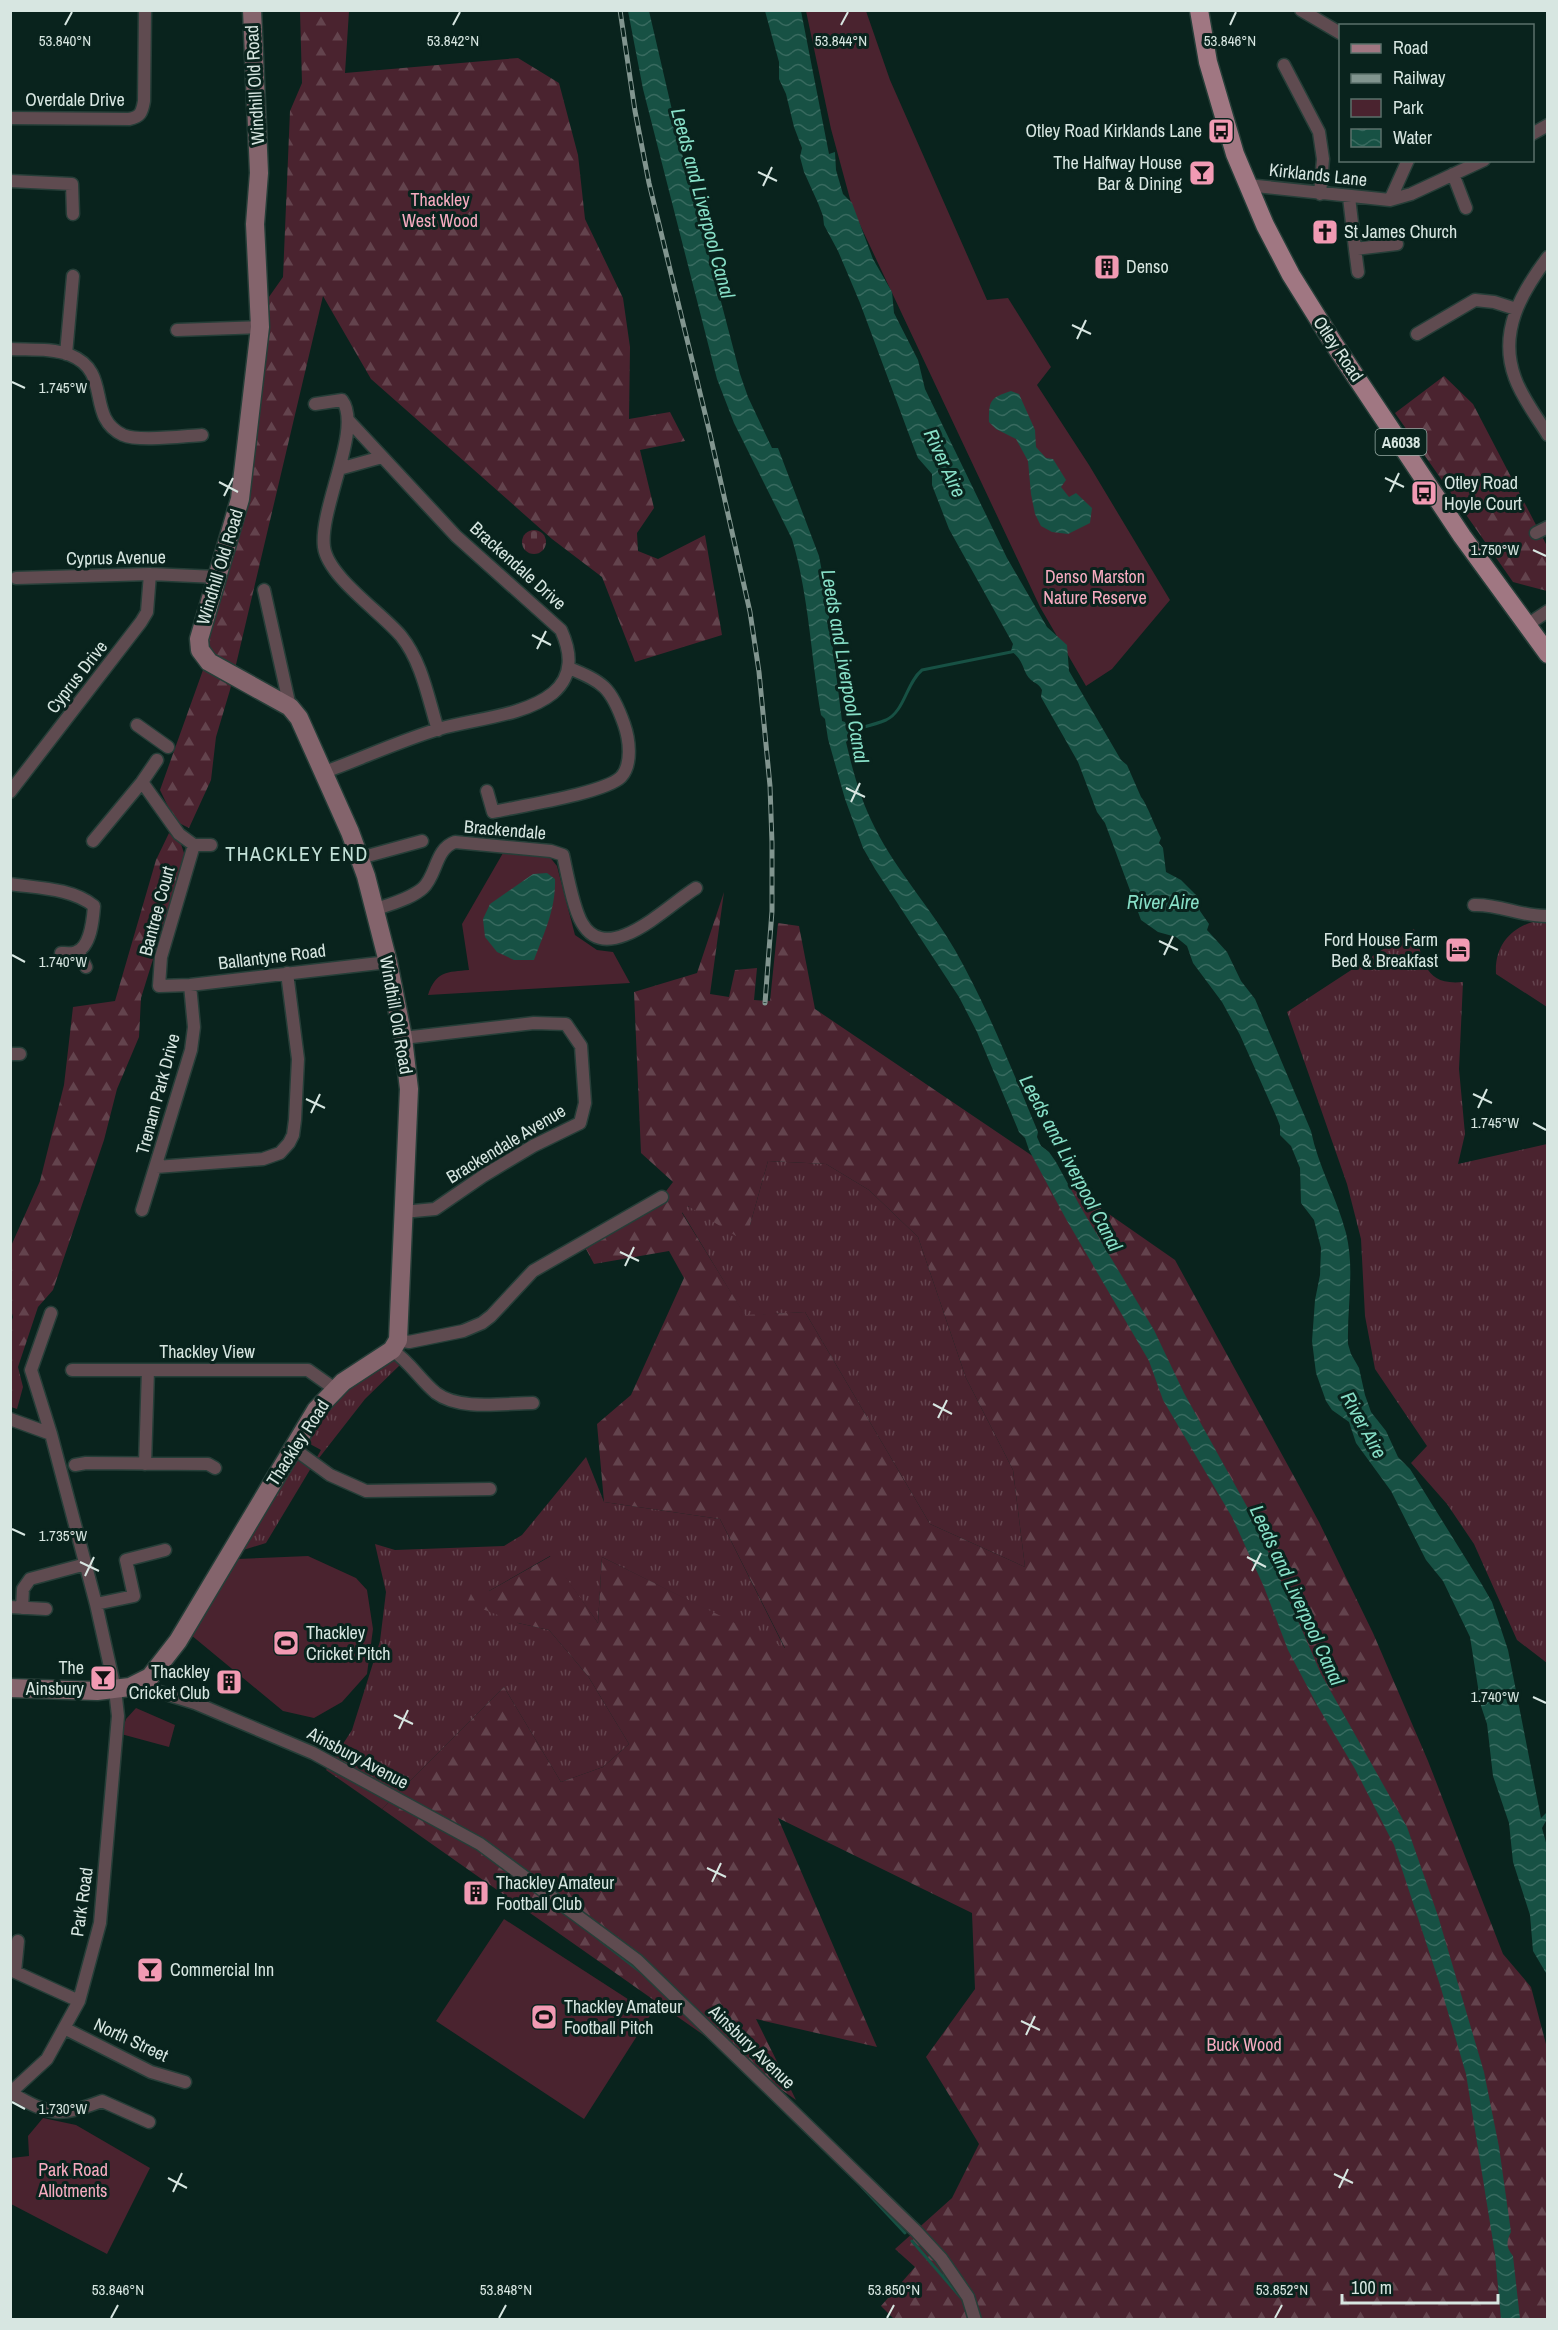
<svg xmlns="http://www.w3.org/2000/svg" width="1558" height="2330" font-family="'Archivo Narrow',sans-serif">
  <defs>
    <pattern id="grass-tufts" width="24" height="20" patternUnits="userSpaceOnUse" patternTransform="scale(1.5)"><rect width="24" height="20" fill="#4a232f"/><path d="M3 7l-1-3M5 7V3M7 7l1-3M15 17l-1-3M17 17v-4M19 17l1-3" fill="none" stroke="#63434d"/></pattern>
    <pattern id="forest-firs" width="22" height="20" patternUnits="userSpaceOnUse" patternTransform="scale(1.5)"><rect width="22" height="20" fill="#4a232f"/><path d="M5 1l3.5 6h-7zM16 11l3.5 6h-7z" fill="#63434d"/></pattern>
    <pattern id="cemetery-stones" width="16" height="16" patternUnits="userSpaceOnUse" patternTransform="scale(1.5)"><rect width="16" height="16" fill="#4a232f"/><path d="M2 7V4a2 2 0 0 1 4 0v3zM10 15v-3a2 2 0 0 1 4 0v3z" fill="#63434d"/></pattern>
    <pattern id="water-waves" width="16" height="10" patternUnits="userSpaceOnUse" patternTransform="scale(1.5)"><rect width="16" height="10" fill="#175144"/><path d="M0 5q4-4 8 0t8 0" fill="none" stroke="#386a5f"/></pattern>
  </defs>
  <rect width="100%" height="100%" fill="#09231d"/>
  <!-- grass -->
  <path fill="url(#grass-tufts)" d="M1547 919V1007L1496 974C1494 941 1517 922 1547 919Z
    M1414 929C1424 960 1423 986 1463 982L1459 1069 1465 1134 1458 1164 1547 1144V1663L1517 1640 1474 1544 1447 1504 1411 1463 1427 1446 1375 1369 1365 1316 1361 1239 1347 1184 1287 1012Z
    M768 1161 826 1164 869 1190 918 1237 966 1378 1013 1470 1025 1567 930 1524 805 1312 745 1316 682 1212 687 1206 750 1225Z
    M391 1359H397L401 1364 365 1399 319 1458 317 1457 321 1450 310 1444 306 1450 301 1446 313 1427 339 1395Z
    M586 1457 604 1502 720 1519 785 1649 602 1557 598 1623 550 1556 489 1591 518 1623 549 1630 588 1676 629 1744 603 1767 561 1782 504 1687 382 1809 326 1770 352 1730 380 1641 386 1592 375 1544 395 1550 504 1546 522 1535Z
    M297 1460 311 1468 266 1543 240 1551 294 1461Z"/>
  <!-- forest -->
  <path fill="url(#forest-firs)" fill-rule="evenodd" d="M300 11H349L345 73 518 58 559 83 578 155 585 219 623 298 630 347 629 419 670 412 685 441 640 450 654 508 637 533 638 551 658 559 705 535 722 635 635 662 602 577 552 539 371 379 323 296 230 690 216 737 211 780 189 828 175 821 160 790 203 670 209 638 248 506 264 304 283 277 290 111 302 83Z
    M1444 376 1473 404 1547 546V591L1513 582 1395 413Z
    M169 833 181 844 185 856 141 998 139 1037 117 1089 104 1140 53 1290 38 1307 18 1367 23 1387 17 1409 11 1407 10 1326 13 1317 10 1306 11 1246 40 1181 64 1085 73 1007 115 1001 156 860Z
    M724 892 710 994 729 997 735 970 757 968 754 1000 770 1001 778 923 799 926 815 1009 1034 1157 1037 1164 1175 1260 1319 1522 1373 1633 1428 1761 1503 1954 1531 1987 1547 2048V2319H894L881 2306 915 2267 895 2249 952 2198 979 2144 926 2057 975 1989 972 1913 778 1818 877 2047 756 2019 796 2100 382 1809 504 1687 561 1782 603 1767 629 1744 588 1676 549 1630 518 1623 467 1603 474 1587 489 1591 551 1556 598 1623 602 1557 785 1648 720 1519 604 1502 597 1424 631 1395 684 1278 669 1251 594 1264 586 1249 657 1203 673 1182 641 1153 634 992 697 973ZM768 1161 826 1164 869 1190 918 1237 966 1378 1013 1470 1025 1567 930 1524 805 1312 745 1315 682 1213 688 1206 736 1236 750 1225Z"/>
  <!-- cemetery -->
  <path fill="url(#cemetery-stones)" d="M522 542a12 12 0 1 1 24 0a12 12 0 1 1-24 0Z"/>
  <!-- green -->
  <path fill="#4a232f" d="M806 11H866L890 80 987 300 1008 298 1051 367 1037 385 1089 465 1170 600 1112 669 1086 686 1040 607 853 210 831 129Z
    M503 853 549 856 557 866 575 935 597 950 613 952 630 983 428 995C436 971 447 972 469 970L462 924Z
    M308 1556 356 1578 367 1590 373 1629 367 1674 342 1702 314 1718 283 1711 191 1635 237 1559Z
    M136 1708 175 1725 169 1747 121 1734 126 1719Z
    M504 1919 651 2014 584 2119 436 2021Z
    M43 2118 76 2125 150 2168 107 2254 11 2204V2158L29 2156 28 2136Z"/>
  <!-- water -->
  <path fill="url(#water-waves)" d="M628 11H649L682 153 740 374 748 397 772 448H778L819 556 826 593 842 721 845 722 848 729V740L846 742C853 772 861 801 875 828 897 872 931 908 955 950 988 1008 1012 1070 1038 1132L1037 1137 1041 1146 1049 1152 1056 1162 1080 1206 1154 1330 1184 1393 1255 1521 1321 1674 1407 1827 1438 1916 1484 2072 1499 2147 1511 2232C1506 2242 1506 2247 1513 2256L1520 2319H1501L1495 2254 1466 2074 1440 1985 1394 1845 1355 1769 1317 1705 1288 1650 1264 1587 1232 1517 1163 1400 1149 1361 1066 1219 1029 1150 1025 1138 1019 1132 977 1032 959 997 875 869 863 848 845 799 828 739 825 719 821 715C811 657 809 596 792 539L734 423 717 379 643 89Z
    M765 11H801L829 154 835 152 836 170 843 194 852 203 873 259 892 292 894 313 918 360 925 389 1007 558 1047 627 1067 645 1069 671 1121 760 1127 765 1141 797C1146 802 1156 829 1161 838L1159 843 1163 848 1166 872 1181 880 1197 896 1200 911 1209 924 1207 930 1227 952 1241 981 1255 999 1311 1131C1318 1166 1337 1198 1346 1233 1355 1270 1347 1306 1348 1344L1351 1354 1359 1368 1365 1395 1371 1412 1386 1431 1398 1457 1410 1469 1481 1583 1492 1602 1508 1650 1541 1818 1547 1812V1819L1542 1828 1548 1850 1547 1984 1546 1973 1533 1951 1530 1915 1513 1862 1509 1823 1493 1776 1487 1724 1481 1706 1470 1637 1443 1581 1426 1560 1391 1491 1356 1443 1349 1422 1332 1410 1326 1401 1316 1373 1312 1341 1315 1300 1320 1275 1321 1248 1314 1220 1301 1203 1300 1168 1291 1146 1280 1135V1126L1277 1118 1240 1035 1222 1002 1193 963 1187 946 1176 937 1158 932 1141 920 1105 823 1097 812 1078 762 1041 697 1042 690C1039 684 1036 684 1031 680 1022 672 1025 661 1011 651L1013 644 949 529 932 485V474L918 458 914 448 860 303 838 251 824 225 823 216 818 203 804 172 800 157 802 148 794 127 786 94 779 79V62Z
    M1011 391 1019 394 1035 430 1036 447 1046 458 1053 459 1066 480 1061 487 1069 497 1076 493 1092 508 1090 523 1068 534 1052 532 1041 526 1035 514 1031 494 1028 461 1016 439 996 429 989 422C989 400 990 398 1011 391Z
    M547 873 555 879C556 909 544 933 534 960H514L497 952 485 937 483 919 490 904 533 874Z"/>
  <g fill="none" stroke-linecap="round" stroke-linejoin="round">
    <!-- stream -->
    <path stroke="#175144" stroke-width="3" d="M846 732C859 728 874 725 886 720 905 711 906 683 922 670L1016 651
      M525 1885 536 1892
      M601 1941 641 1972
      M862 2187 905 2233
      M912 2241 964 2301"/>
    <defs>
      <path id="street" d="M1301 10 1340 33
        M1284 65 1319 132 1323 159 1320 194
        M10 118 129 119C140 117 142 113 144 101L145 10
        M1532 134 1548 125
        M1453 174 1466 208
        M10 181 72 184 73 214
        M1247 185 1390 200 1411 194 1484 160
        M1349 197 1355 249 1397 244
        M1390 200 1408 160
        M1355 249 1358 272
        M1548 257C1521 293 1498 332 1515 378 1522 398 1537 417 1548 435
        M177 330 260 327
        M1417 334 1475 300 1494 302 1516 309
        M10 349C30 350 52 348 70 355 113 372 85 417 123 435 139 442 184 436 202 435
        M66 354 73 276
        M315 404 342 400C363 428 319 508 324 547 328 577 382 613 401 636 422 662 428 698 438 730
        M339 469 382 457
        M1536 533 1548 527
        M16 578 150 574 217 577
        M264 590 290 707
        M1527 625 1548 611
        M137 725 168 747
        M322 773C361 759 399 741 439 729 473 719 525 716 553 693 574 675 571 652 561 630L456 536 349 421
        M142 782 179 834 194 845 161 957 159 986 190 985 388 962
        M487 791 493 812C520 806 605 793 621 777 633 764 629 738 624 724 611 687 603 682 569 668
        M10 792 141 622 147 612 150 574
        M93 841 142 782 157 760
        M194 845H211
        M360 858 422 841
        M10 884C37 888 72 888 94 906 93 919 91 947 76 952 72 954 65 953 61 953
        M1474 905C1500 904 1522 917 1548 916
        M375 910C389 904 411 899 423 888 437 875 435 849 455 842L551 851 563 855C567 873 573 908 582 923 608 968 669 904 696 888
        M78 951 86 967
        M403 1038 534 1023 566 1024 581 1046 585 1103 580 1123 533 1146 483 1176 435 1209 403 1212
        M10 1054H20
        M156 1167 263 1159 280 1153 289 1143 293 1135 295 1120 298 1059 287 973
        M142 1210 191 1050 194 1027 190 985
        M398 1340 409 1342 463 1331 482 1323 491 1316 533 1271 662 1197
        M392 1350C410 1362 420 1380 436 1393 460 1411 504 1403 533 1403
        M72 1370H308L335 1389
        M10 1419 51 1434
        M293 1448 330 1475 366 1491 490 1489
        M145 1464 148 1370
        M75 1465 86 1463 208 1464 215 1468
        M96 1604 134 1596 126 1560 165 1550
        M10 1607 46 1609
        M22 1608 23 1589 30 1579 86 1564
        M143 1682 153 1690 195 1703 313 1753 480 1844 637 1960 916 2231 941 2258 968 2297 975 2320
        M18 1941 15 1972 79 2001
        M64 2028 151 2072 185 2082
        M10 2093 47 2059 79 2001 100 1923 118 1716 115 1689 96 1604 51 1434 31 1370 51 1313
        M11 2093C51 2116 59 2117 102 2101L149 2122"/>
      <path id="secondary" d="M10 1688 97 1691 130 1687 150 1677 178 1641 316 1410 343 1382 392 1350 398 1340 409 1089 403 1038 388 962 366 876 350 832 299 718 290 707 209 662 200 650 199 639 240 499 260 327 255 224 259 173 252 10"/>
      <path id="primary" d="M1199 10 1208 62 1235 154 1265 225 1291 275 1334 344 1462 536 1548 654"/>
    </defs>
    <!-- street casing -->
    <use href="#street" stroke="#263e38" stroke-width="15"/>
    <!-- secondary casing -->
    <use href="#secondary" stroke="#263e38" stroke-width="21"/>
    <!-- primary casing -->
    <use href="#primary" stroke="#263e38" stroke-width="21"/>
    <!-- street -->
    <use href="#street" stroke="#5f4b50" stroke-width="12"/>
    <!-- secondary -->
    <use href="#secondary" stroke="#84646c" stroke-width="18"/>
    <!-- primary -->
    <use href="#primary" stroke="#a07782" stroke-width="18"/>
    <defs>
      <path id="rail" d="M620 10 635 111 649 183 710 434 750 612 759 672 770 786 772 843V911L765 1003"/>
    </defs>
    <!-- rail casing -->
    <use href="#rail" stroke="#81958f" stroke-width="5"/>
    <!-- rail -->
    <use href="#rail" stroke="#09231d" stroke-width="3" stroke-dasharray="9" stroke-linecap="butt"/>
  </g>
  <!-- ticks -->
  <path fill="none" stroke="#d7e6e1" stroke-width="2" d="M65 25 72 12M453 25 460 12M841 25 848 12M1230 25 1236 12M758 172 777 181M763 186 772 167M1072 325 1091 334M1077 339 1086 320M12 382 25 388M1385 478 1404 487M219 482 238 492M1390 492 1399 473M224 496 233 478M1533 550 1546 556M532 635 551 645M537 649 546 631M846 788 865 797M851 802 860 783M1159 941 1178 950M12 955 25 962M1164 955 1173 936M1473 1094 1492 1103M306 1099 325 1108M1478 1108 1487 1089M311 1113 320 1094M1533 1123 1546 1130M620 1252 639 1261M625 1266 634 1247M933 1404 952 1414M938 1418 947 1400M12 1529 25 1535M1247 1557 1266 1567M80 1562 99 1571M1252 1571 1261 1553M85 1576 94 1557M1533 1697 1546 1703M394 1715 413 1724M399 1729 408 1710M707 1868 726 1877M712 1882 721 1863M1021 2021 1040 2030M1026 2035 1035 2016M12 2102 25 2109M1334 2174 1353 2183M168 2178 187 2188M1339 2188 1348 2169M173 2192 182 2173M111 2318 118 2305M499 2318 506 2305M887 2318 894 2305M1275 2318 1282 2305"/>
  <!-- icons -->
  <defs>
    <symbol id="bus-square" viewBox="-11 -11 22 22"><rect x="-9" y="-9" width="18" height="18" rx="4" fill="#f19ab3" stroke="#09231d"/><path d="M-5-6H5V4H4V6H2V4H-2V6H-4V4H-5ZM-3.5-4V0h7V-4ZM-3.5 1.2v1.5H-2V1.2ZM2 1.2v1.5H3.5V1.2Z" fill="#111"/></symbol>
    <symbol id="bar-square" viewBox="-11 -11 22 22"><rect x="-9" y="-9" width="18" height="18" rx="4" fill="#f19ab3" stroke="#09231d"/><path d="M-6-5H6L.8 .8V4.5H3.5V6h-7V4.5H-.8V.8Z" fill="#111"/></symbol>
    <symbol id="church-square" viewBox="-11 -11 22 22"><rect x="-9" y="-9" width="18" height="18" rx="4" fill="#f19ab3" stroke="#09231d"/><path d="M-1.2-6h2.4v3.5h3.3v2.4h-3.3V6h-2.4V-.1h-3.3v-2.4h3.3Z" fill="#111"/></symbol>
    <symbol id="building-square" viewBox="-11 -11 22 22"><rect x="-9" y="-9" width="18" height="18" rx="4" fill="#f19ab3" stroke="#09231d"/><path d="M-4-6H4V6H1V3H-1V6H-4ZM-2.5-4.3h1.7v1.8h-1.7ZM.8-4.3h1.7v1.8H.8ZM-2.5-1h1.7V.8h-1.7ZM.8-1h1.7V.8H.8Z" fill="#111"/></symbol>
    <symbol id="hotel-square" viewBox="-11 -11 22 22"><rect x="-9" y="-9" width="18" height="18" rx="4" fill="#f19ab3" stroke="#09231d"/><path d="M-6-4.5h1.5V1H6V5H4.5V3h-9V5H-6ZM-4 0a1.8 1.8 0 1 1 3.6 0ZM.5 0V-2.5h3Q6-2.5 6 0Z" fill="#111"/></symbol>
    <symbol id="stadium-square" viewBox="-11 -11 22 22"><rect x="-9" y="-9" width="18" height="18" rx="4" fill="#f19ab3" stroke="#09231d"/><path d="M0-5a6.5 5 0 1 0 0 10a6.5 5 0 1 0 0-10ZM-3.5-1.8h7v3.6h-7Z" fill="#111"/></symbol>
  </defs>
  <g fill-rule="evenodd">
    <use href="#bus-square" x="1206" y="116" width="30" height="30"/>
    <use href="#bar-square" x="1187" y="158" width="30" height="30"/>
    <use href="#church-square" x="1310" y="217" width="30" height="30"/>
    <use href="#building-square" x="1092" y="252" width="30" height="30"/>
    <use href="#bus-square" x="1409" y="478" width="30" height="30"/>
    <use href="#hotel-square" x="1443" y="935" width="30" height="30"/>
    <use href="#stadium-square" x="271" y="1628" width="30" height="30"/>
    <use href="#bar-square" x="88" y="1663" width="30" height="30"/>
    <use href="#building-square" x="214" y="1667" width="30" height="30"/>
    <use href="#building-square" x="461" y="1878" width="30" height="30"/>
    <use href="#bar-square" x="135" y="1955" width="30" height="30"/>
    <use href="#stadium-square" x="529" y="2002" width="30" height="30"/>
  </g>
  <g text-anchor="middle" stroke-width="6" stroke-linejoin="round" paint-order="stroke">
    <!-- shield labels -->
    <rect fill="#09231d" stroke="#99aca6" stroke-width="1.5" x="1375.5" y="429" width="51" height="26" rx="4.5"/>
    <g font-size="16" font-weight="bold" fill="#d7e6e1">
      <text x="1401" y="448">A6038</text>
    </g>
    <!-- street labels -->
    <g font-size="18" fill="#d7e6e1" stroke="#09231d">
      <text transform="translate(255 85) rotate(-93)" y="6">Windhill Old Road</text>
      <text x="75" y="106">Overdale Drive</text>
      <text transform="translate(1318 175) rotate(6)" y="6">Kirklands Lane</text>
      <text transform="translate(1338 349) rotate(56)" y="6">Otley Road</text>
      <text transform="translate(116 558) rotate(-1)" y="6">Cyprus Avenue</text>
      <text transform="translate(518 566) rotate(42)" y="6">Brackendale Drive</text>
      <text transform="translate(220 567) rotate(-73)" y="6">Windhill Old Road</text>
      <text transform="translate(77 677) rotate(-52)" y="6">Cyprus Drive</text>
      <text transform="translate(505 830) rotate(5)" y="6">Brackendale</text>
      <text transform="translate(157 911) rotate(-75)" y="6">Bantree Court</text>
      <text transform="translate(272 957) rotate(-7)" y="6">Ballantyne Road</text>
      <text transform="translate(396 1015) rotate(80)" y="6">Windhill Old Road</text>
      <text transform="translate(158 1094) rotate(-75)" y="6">Trenam Park Drive</text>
      <text transform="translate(506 1144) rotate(-31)" y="6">Brackendale Avenue</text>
      <text x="207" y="1358">Thackley View</text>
      <text transform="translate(298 1443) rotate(-57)" y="6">Thackley Road</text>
      <text transform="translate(358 1758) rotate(28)" y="6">Ainsbury Avenue</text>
      <text transform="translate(82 1902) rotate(-82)" y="6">Park Road</text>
      <text transform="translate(131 2040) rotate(25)" y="6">North Street</text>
      <text transform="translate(752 2047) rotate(44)" y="6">Ainsbury Avenue</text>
    </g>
    <!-- poi labels -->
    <g font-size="18" fill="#d7e6e1" stroke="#09231d" text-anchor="start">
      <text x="1202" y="137" text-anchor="end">Otley Road Kirklands Lane</text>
      <text x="1182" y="169" text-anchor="end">The Halfway House<tspan x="1182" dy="21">Bar &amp; Dining</tspan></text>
      <text x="1344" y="238">St James Church</text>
      <text x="1126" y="273">Denso</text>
      <text x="1444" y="489">Otley Road<tspan x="1444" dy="21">Hoyle Court</tspan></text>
      <text x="1438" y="946" text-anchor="end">Ford House Farm<tspan x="1438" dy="21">Bed &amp; Breakfast</tspan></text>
      <text x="306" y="1639">Thackley<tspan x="306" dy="21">Cricket Pitch</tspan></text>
      <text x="84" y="1674" text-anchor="end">The<tspan x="84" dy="21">Ainsbury</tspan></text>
      <text x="210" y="1678" text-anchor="end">Thackley<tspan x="210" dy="21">Cricket Club</tspan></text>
      <text x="496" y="1889">Thackley Amateur<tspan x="496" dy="21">Football Club</tspan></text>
      <text x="170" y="1976">Commercial Inn</text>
      <text x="564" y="2013">Thackley Amateur<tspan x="564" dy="21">Football Pitch</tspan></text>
    </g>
    <!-- park labels -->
    <g font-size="18" fill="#f7abc0" stroke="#09231d">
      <text x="440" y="206">Thackley<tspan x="440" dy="21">West Wood</tspan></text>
      <text x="1095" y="583">Denso Marston<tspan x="1095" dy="21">Nature Reserve</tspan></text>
      <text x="1244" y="2051">Buck Wood</text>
      <text x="73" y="2176">Park Road<tspan x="73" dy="21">Allotments</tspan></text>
    </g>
    <!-- water labels -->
    <g font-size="20" font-style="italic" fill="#87dfc7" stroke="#09231d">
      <text transform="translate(703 203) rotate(75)" y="7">Leeds and Liverpool Canal</text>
      <text transform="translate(945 463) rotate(65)" y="7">River Aire</text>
      <text transform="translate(845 666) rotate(80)" y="7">Leeds and Liverpool Canal</text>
      <text x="1163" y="909">River Aire</text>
      <text transform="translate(1071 1163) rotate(62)" y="7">Leeds and Liverpool Canal</text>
      <text transform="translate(1364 1425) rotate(61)" y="7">River Aire</text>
      <text transform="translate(1297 1595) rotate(65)" y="7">Leeds and Liverpool Canal</text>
    </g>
    <!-- neighbourhood labels -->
    <g font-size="20" letter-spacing="1.5" fill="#c4e2d9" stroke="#09231d">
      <text x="297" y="861">THACKLEY END</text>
    </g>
  </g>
  <g font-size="15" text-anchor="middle" fill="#d7e6e1" stroke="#09231d" stroke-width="6" stroke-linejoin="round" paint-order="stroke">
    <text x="453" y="46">53.842°N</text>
    <text x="65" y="46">53.840°N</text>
    <text x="841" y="46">53.844°N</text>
    <text x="1230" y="46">53.846°N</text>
    <text x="63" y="393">1.745°W</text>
    <text x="1495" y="555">1.750°W</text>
    <text x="63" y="967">1.740°W</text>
    <text x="1495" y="1128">1.745°W</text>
    <text x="63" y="1541">1.735°W</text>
    <text x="1495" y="1702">1.740°W</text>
    <text x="63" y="2114">1.730°W</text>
    <text x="118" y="2295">53.846°N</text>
    <text x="506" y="2295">53.848°N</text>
    <text x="894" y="2295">53.850°N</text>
    <text x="1282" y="2295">53.852°N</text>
  </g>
  <!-- border -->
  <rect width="1558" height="2330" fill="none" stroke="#d7e6e1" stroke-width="24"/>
  <!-- legend -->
  <rect x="1339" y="24" width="195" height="138" fill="#09231d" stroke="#5b716b" stroke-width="1.5"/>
  <rect x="1351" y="44" width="30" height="9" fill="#a07782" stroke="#5b716b" stroke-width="1.5"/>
  <text x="1393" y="54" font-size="18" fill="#d7e6e1">Road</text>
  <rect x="1351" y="74" width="30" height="9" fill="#81958f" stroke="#5b716b" stroke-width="1.5"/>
  <text x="1393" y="84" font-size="18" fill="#d7e6e1">Railway</text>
  <rect x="1351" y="99" width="30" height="18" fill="#4a232f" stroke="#5b716b" stroke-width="1.5"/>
  <text x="1393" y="114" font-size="18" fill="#d7e6e1">Park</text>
  <rect x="1351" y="129" width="30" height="18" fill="url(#water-waves)" stroke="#5b716b" stroke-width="1.5"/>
  <text x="1393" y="144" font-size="18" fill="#d7e6e1">Water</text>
  <!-- scale -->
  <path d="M1342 2294v9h156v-9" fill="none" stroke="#d7e6e1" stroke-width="3"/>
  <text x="1351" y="2294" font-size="18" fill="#d7e6e1" stroke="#09231d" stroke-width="4.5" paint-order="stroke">100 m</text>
</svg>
